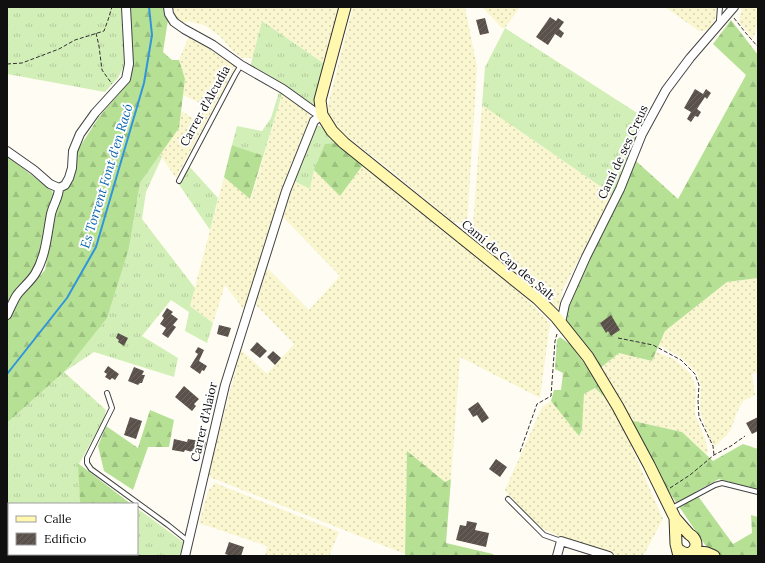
<svg xmlns="http://www.w3.org/2000/svg" width="765" height="563" font-family="Lora,serif">
  <defs>
    <pattern id="farmland-dots" width="8" height="8" patternUnits="userSpaceOnUse"><rect width="8" height="8" fill="#f9f6d0"/><path d="M2 2h.1M6 6h.1" fill="none" stroke="#d4d2b2" stroke-width="1.8" stroke-linecap="round"/></pattern>
    <pattern id="grass-tufts" width="24" height="20" patternUnits="userSpaceOnUse"><rect width="24" height="20" fill="#d3efb8"/><path d="M3 7l-1-3M5 7V3M7 7l1-3M15 17l-1-3M17 17v-4M19 17l1-3" fill="none" stroke="#b4cc9d"/></pattern>
    <pattern id="forest-firs" width="22" height="20" patternUnits="userSpaceOnUse"><rect width="22" height="20" fill="#b6e195"/><path d="M5 1l3.5 6h-7zM16 11l3.5 6h-7z" fill="#9bc07f"/></pattern>
    <pattern id="building-hatch" width="6" height="6" patternUnits="userSpaceOnUse"><rect width="6" height="6" fill="#5a514b"/><path d="M-1 1l2-2M0 6l6-6M5 7l2-2" fill="none" stroke="#6d6561"/></pattern>
  </defs>
  <rect width="100%" height="100%" fill="#fffdf3"/>
  <!-- farmland -->
  <path fill="url(#farmland-dots)" d="M170 7H341L326 65 262 21 253 58H242L232 50 220 36 206 26 189 21 180 24 172 16Z
    M353 7H465L477 67 467 224 453 222 394 173 336 128 327 109Z
    M482 7H520L505 28H502Z
    M665 7H717L716 17 709 30 699 31Z
    M742 7H758V23L753 39 739 22Z
    M189 36 236 66 176 178 160 155 179 128 181 111 196 120 203 104 183 95 185 79 179 60Z
    M282 94 307 112 311 118 278 207 245 311 225 285 213 323 190 306 224 177 251 199Z
    M482 105 613 195 562 291 560 310 472 239Z
    M363 165 396 193 526 298 550 323 540 398 460 357 451 479 445 482 407 452 405 554 212 478 208 474 241 350 267 374 294 344 256 305 267 268 309 310 340 276 283 217 294 181 310 189 314 170 340 196Z
    M758 278V372L752 374 755 395 743 401 737 412 732 427 727 435 714 447 706 430 700 410 701 386 697 373 682 358 659 345 665 331 727 282Z
    M656 352 674 359 691 374 696 388 695 414 705 439 708 452 706 454 682 432 629 420 598 370 619 353 652 361Z
    M595 388 609 400 629 441 663 519 643 556H616L573 543 537 526 505 490 542 407 551 401 579 436 582 430 584 394Z
    M215 483 339 532 329 556H265L267 546 199 523 208 491Z"/>
  <!-- grass -->
  <path fill="url(#grass-tufts)" d="M7 7H122L124 66 118 78 105 92 7 74Z
    M262 21 326 65 316 107 308 105 250 67Z
    M505 28 645 118 629 154 613 195 482 105 485 67Z
    M279 92 282 94 263 157 232 145 237 126 262 131 271 118Z
    M314 126C323 125 324 130 329 136 332 138 334 141 337 143L314 170 310 189 294 181Z
    M160 155 162 157 146 192 142 219 195 288 190 306 213 323 207 343 185 331 189 312 171 300 142 336 178 358 174 377 94 352 64 372 106 410 104 419 79 464 80 504H9V532L7 531V423L64 372 129 248 140 183Z
    M188 165 218 198 210 230 178 183Z
    M137 508 183 542 180 556H118V554H137Z"/>
  <!-- forest -->
  <path fill="url(#forest-firs)" d="M131 7H165L168 20 163 52 172 60H179L185 79 179 128 140 183 129 248 107 318 64 372 7 423V320L23 294 45 270 57 207 63 192 73 181 77 151 99 117 131 80Z
    M731 20 758 55V278L727 282 665 331 652 361 619 353 598 370 566 326 568 305 636 161 678 199 746 75 713 44Z
    M337 143 363 165 340 196 314 170 325 144Z
    M232 145 263 156 250 199 224 177Z
    M7 156 52 191 54 197 35 269 7 309Z
    M560 337 571 345 596 380 608 400 595 388 584 394 582 430 579 436 551 401 554 390H561L563 373 555 369 557 340Z
    M150 410 174 420 169 447H148L133 490 104 471 98 446 106 426 138 448Z
    M629 420 682 432 713 461 743 444 758 449V490L719 479 695 492 733 544 752 533 751 515 758 517V556H721L710 552 665 486Z
    M407 451 445 482 451 479 446 543 493 554 494 556H405Z
    M78 464H79L131 504H80Z"/>
  <g fill="none" stroke-linecap="round" stroke-linejoin="round">
    <!-- stream -->
    <path stroke="#3194dc" stroke-width="2" d="M7 374 67 298 96 247 144 83 152 35 149 7"/>
  </g>
  <!-- building -->
  <path fill="url(#building-hatch)" d="M550 17 556 21 558 18 564 22 559 29 564 33 561 38 555 34 548 45 536 37Z
    M485 18 489 33 480 35 476 20Z
    M695 89 703 94 706 89 711 93 707 99 705 97 697 109 701 112 698 117 695 116 691 122 687 119 691 112 684 108Z
    M167 308 173 312 171 314 178 319 173 325 176 327 168 338 162 334 166 328 160 324 164 318 162 316Z
    M611 315 620 330 611 336 608 331 606 333 600 323Z
    M219 325 231 328 228 337 217 334Z
    M118 333 128 338 124 346 118 342 119 340 116 338Z
    M257 342 267 351 260 358 250 350Z
    M198 347 204 350 199 361 207 366 204 371 202 370 200 374 190 367 198 354 195 352Z
    M273 351 281 358 275 365 267 357Z
    M108 366 119 374 115 380 112 378 110 380 105 377 107 374 104 372Z
    M134 367 144 371 142 375H145L142 383H140L138 385 128 381Z
    M184 386 199 399 194 404 196 406 192 411 175 397Z
    M478 402 489 418 482 423 477 415 473 417 468 409Z
    M130 417 142 421 136 439 124 435Z
    M758 417V431L752 434 746 423Z
    M174 439 187 442 188 439 206 442 204 449H203L201 452 199 453 193 449 192 452 185 450 184 452 172 450Z
    M496 459 507 467 500 477 489 469Z
    M467 521 477 523 475 530 489 533 486 547 456 540 460 525 466 526Z
    M229 542 244 547 241 556H232L225 554Z"/>
  <g fill="none" stroke-linecap="round" stroke-linejoin="round">
    <defs>
      <path id="lane" d="M720 7 719 20 721 22
        M179 181 235 75 241 65
        M107 393 112 408 87 458V463L91 469 168 525 188 541
        M508 499 544 535 561 541
        M672 508 715 485 722 483 758 492"/>
      <path id="street" d="M168 7 169 14 174 22 184 29 213 45 241 65 283 89 315 112 322 115
        M7 151 34 170 50 184 59 188 65 185 69 178 72 168 73 151 80 134 95 113 126 79 129 64 126 7
        M7 315C10 309 13 301 17 295 22 288 30 282 35 274 46 256 47 235 51 214 53 205 59 197 59 188
        M561 323 565 304 586 257 620 189 642 134 666 90 690 58 734 7
        M185 556 225 385 286 191 314 121 322 115
        M557 556 561 541 609 556"/>
      <path id="secondary" d="M345 7 320 100 322 115 332 131 344 143 538 299 556 317 588 357 618 407 649 465 675 518 689 534C704 543 692 561 679 550
        M675 518 676 544 679 556
        M693 551 707 553 714 556"/>
    </defs>
    <!-- lane casing -->
    <use href="#lane" stroke="#434343" stroke-width="6"/>
    <!-- street casing -->
    <use href="#street" stroke="#434343" stroke-width="10"/>
    <!-- secondary casing -->
    <use href="#secondary" stroke="#323232" stroke-width="13"/>
    <!-- path -->
    <path stroke="#323232" stroke-width="1" stroke-dasharray="4 2" stroke-linecap="butt" d="M7 8 10 7
      M734 18 745 32 758 47
      M96 33 99 46 102 70 112 84
      M7 64 22 63 59 49 75 40 104 31 108 20 112 7
      M618 338 653 345 681 360 695 374 699 385 698 401 699 417 713 446 714 455
      M520 452 537 404 551 396 555 341 557 334
      M670 488 690 475 714 455 731 446 745 436"/>
    <!-- lane -->
    <use href="#lane" stroke="#fff" stroke-width="4"/>
    <!-- street -->
    <use href="#street" stroke="#fff" stroke-width="8"/>
    <!-- secondary -->
    <use href="#secondary" stroke="#fff8ae" stroke-width="11"/>
  </g>
  <g text-anchor="middle" stroke-width="4" stroke-linejoin="round" paint-order="stroke">
    <!-- street labels -->
    <g font-size="12" fill="#101010" stroke="#fff">
      <text transform="translate(205 106) rotate(-61)" y="4">Carrer d'Alcudia</text>
      <text transform="translate(623 152) rotate(-65)" y="4">Camí de ses Creus</text>
      <text transform="translate(508 260) rotate(40)" y="4">Camí de Cap des Salt</text>
      <text transform="translate(204 422) rotate(-77)" y="4">Carrer d'Alaior</text>
    </g>
    <!-- water labels -->
    <g font-size="13" font-style="italic" fill="#0a65b1" stroke="#fff">
      <text transform="translate(106 176) rotate(-73)" y="5">Es Torrent Font d'en Racó</text>
    </g>
  </g>
  <!-- border -->
  <rect width="765" height="563" fill="none" stroke="#101010" stroke-width="16"/>
  <!-- legend -->
  <rect x="8" y="503" width="130" height="52" fill="#ffffff" stroke="#9f9f9f"/>
  <rect x="16" y="516" width="20" height="6" fill="#fff8ae" stroke="#9f9f9f"/>
  <text x="44" y="523" font-size="12" fill="#101010">Calle</text>
  <rect x="16" y="533" width="20" height="12" fill="url(#building-hatch)" stroke="#9f9f9f"/>
  <text x="44" y="543" font-size="12" fill="#101010">Edificio</text>
</svg>
